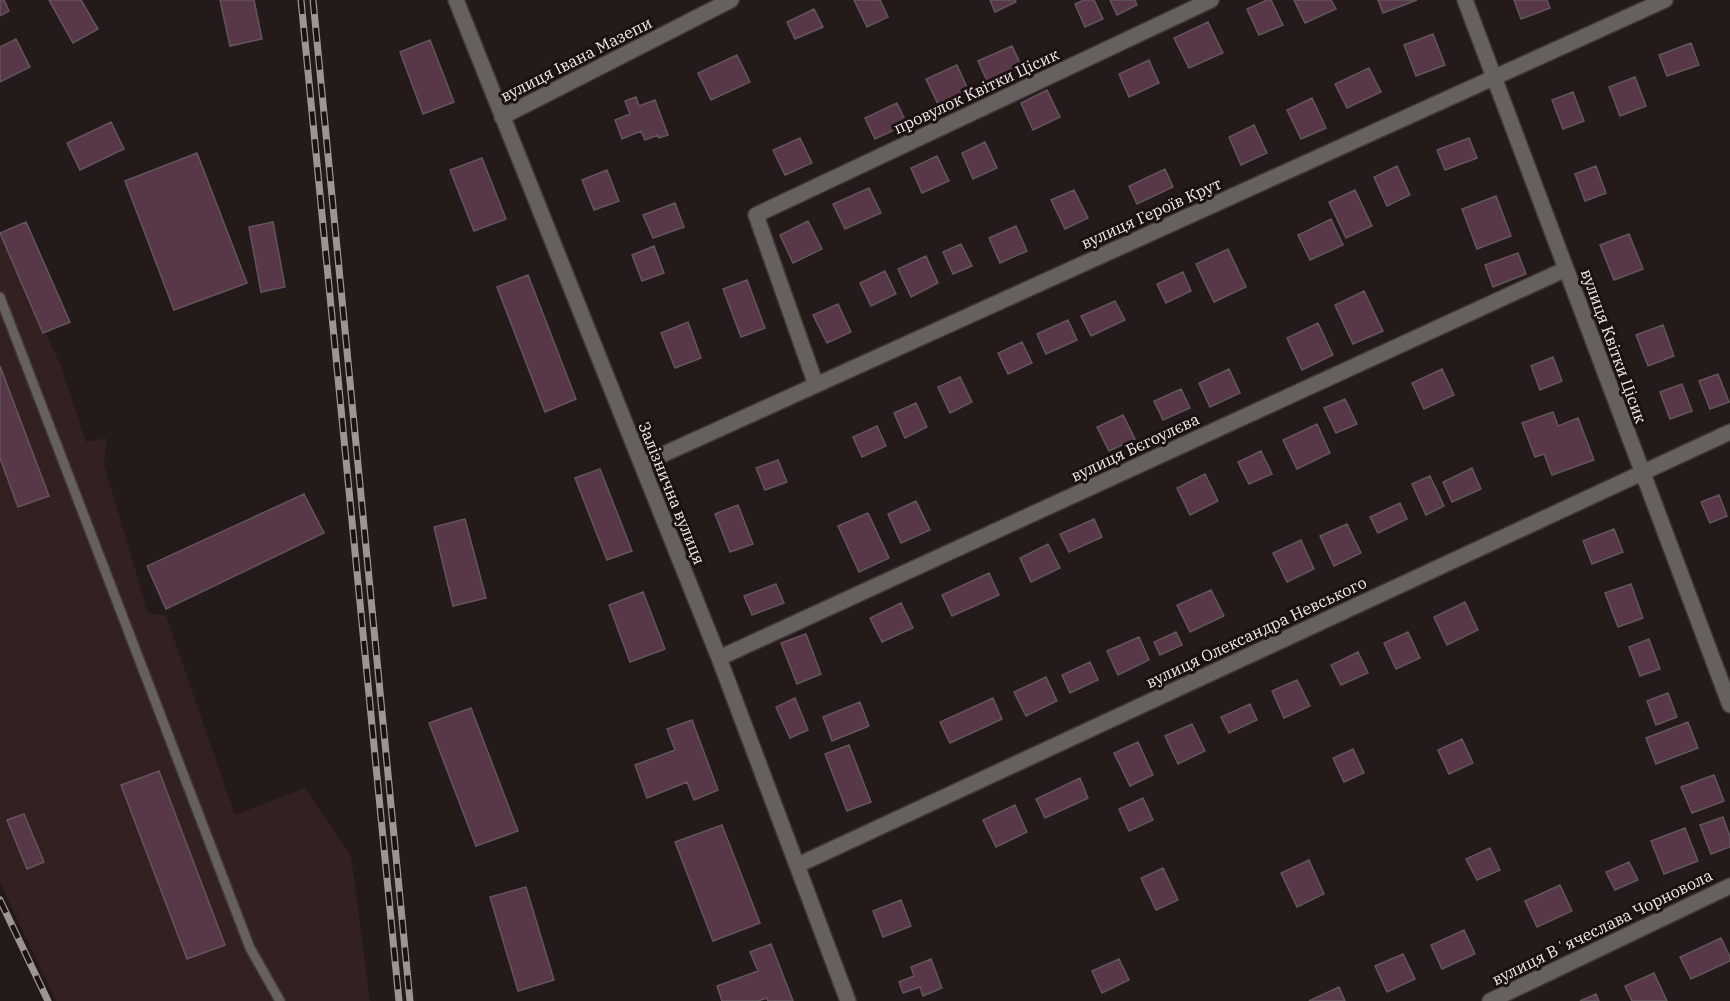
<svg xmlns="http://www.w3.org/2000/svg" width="1730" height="1001" font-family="'IBM Plex Serif',serif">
  <rect width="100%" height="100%" fill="#251a1a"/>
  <!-- built -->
  <path fill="#332121" d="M0 235 60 364 86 442 107 438 104 465 148 613 166 616 235 815 305 788 351 856 370 1001H56L0 882Z"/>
  <!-- building -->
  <path fill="#583748" stroke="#62565c" stroke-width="1.5" d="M0 0H4L9 11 0 16Z
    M49 0H81L98 29 73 43Z
    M220 0H254L262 39 230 46Z
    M854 0H880L888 17 867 27Z
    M990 0H1015L1016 2 995 12Z
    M1084 0H1094L1103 19 1085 27 1075 4Z
    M1110 0H1135L1137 5 1117 15Z
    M1267 0H1271L1283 25 1259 35 1247 9Z
    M1294 0H1331L1336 9 1305 23Z
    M1378 0H1417L1383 13Z
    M1514 0H1547L1550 8 1521 19Z
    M814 9 823 27 795 39 787 22Z
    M1208 22 1223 53 1189 68 1174 38Z
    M1433 34 1445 65 1416 76 1404 45Z
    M16 39 30 67 0 82V47Z
    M430 40 454 102 423 114 400 52Z
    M1691 43 1699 65 1667 76 1659 55Z
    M1012 46 1022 67 988 83 978 61Z
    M737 55 750 82 711 100 698 73Z
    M1149 60 1159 83 1129 97 1119 74Z
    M957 65 968 90 938 104 926 79Z
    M1369 68 1381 92 1347 108 1335 84Z
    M1635 77 1646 106 1620 116 1609 87Z
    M1047 90 1060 117 1033 130 1021 103Z
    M1573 92 1584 121 1563 129 1552 100Z
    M636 97 639 106 655 100 668 135 659 138 658 135 645 140 641 131 622 139 615 120 630 114 625 101Z
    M1312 98 1326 128 1301 139 1287 110Z
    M897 103 907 124 875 139 865 118Z
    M111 122 124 149 80 170 67 143Z
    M1254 125 1267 153 1241 165 1229 137Z
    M800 138 812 163 785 175 773 150Z
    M1469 138 1477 158 1445 170 1437 150Z
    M985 142 997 168 973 179 962 153Z
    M197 153 247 283 174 310 125 181Z
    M937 156 949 181 922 193 911 168Z
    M482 158 506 219 474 231 450 170Z
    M1397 166 1410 195 1387 206 1374 177Z
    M1596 166 1606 193 1585 201 1575 174Z
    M1165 169 1173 187 1137 204 1129 186Z
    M607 170 619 201 594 210 582 180Z
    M869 188 881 213 845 229 833 204Z
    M1074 190 1088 218 1065 229 1051 200Z
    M1355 190 1372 226 1346 238 1329 202Z
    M1496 196 1511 236 1477 249 1462 209Z
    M675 203 684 227 653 238 643 215Z
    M1331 219 1343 245 1310 260 1298 235Z
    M808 221 822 249 793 263 780 235Z
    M26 222 70 322 43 333 0 233Z
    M273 222 285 287 261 292 249 227Z
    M1016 226 1027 251 1000 263 989 238Z
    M1629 234 1643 269 1614 280 1600 245Z
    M961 244 972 266 953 274 943 252Z
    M654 246 664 273 642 281 632 255Z
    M1228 249 1246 287 1214 302 1196 264Z
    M1518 253 1526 274 1493 287 1485 265Z
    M926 256 938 283 911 297 898 269Z
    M885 271 896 294 871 306 860 283Z
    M1183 272 1191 291 1166 303 1157 284Z
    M528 275 576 399 545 412 497 287Z
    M747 280 765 328 741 337 723 289Z
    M1364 291 1383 331 1353 344 1335 305Z
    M1115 301 1125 320 1091 336 1081 316Z
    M838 304 851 332 827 343 813 315Z
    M1068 320 1077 340 1046 354 1037 334Z
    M688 322 701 358 675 368 661 333Z
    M1318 323 1333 355 1302 370 1287 338Z
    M1663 325 1674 356 1648 366 1636 335Z
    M1022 342 1032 363 1008 374 998 353Z
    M1553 357 1562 381 1540 390 1531 366Z
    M0 366 49 496 18 507 0 458Z
    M1229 369 1240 393 1210 407 1199 383Z
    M1442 369 1454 395 1424 409 1412 383Z
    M1718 374 1729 402 1710 409 1699 381Z
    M960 377 972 402 950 413 938 387Z
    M1682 384 1692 411 1670 419 1660 392Z
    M1181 389 1190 408 1163 420 1154 401Z
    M1345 399 1357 424 1336 433 1324 408Z
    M916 403 927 427 905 438 894 413Z
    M1553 412 1558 426 1578 418 1594 460 1552 475 1544 454 1535 457 1522 423Z
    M1123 415 1135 439 1109 451 1097 427Z
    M1317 424 1330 453 1297 469 1283 440Z
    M877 426 886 446 862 457 853 437Z
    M1261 451 1272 474 1249 484 1238 462Z
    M778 460 787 482 765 490 756 468Z
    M1472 468 1481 489 1452 502 1443 482Z
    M600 469 632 551 607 560 575 478Z
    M1205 474 1218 501 1190 515 1177 488Z
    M1430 476 1444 506 1426 515 1412 484Z
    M304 494 324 533 166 609 147 566Z
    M1719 495 1727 516 1710 523 1701 502Z
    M916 501 930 530 901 543 888 514Z
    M1400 503 1407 519 1378 533 1370 517Z
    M738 505 753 544 730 552 715 514Z
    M868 513 889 558 859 572 838 526Z
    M465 519 486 598 453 606 434 527Z
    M1094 519 1102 537 1069 552 1060 534Z
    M1347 524 1361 553 1334 566 1320 536Z
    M1614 529 1623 552 1592 564 1583 541Z
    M1301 540 1314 569 1287 582 1273 553Z
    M1048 544 1060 568 1031 582 1020 558Z
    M989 573 999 595 952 616 942 595Z
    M776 584 784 603 752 615 744 596Z
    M1631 584 1643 618 1618 627 1605 593Z
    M1211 590 1224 616 1190 632 1177 605Z
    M643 592 665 649 630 662 609 605Z
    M1465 602 1478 630 1447 645 1434 617Z
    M901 603 913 628 882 642 870 618Z
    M1176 632 1182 645 1160 655 1154 642Z
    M1408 632 1420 658 1396 669 1384 643Z
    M806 634 821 674 797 684 781 643Z
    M1139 637 1149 660 1118 675 1107 651Z
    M1649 639 1660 669 1640 676 1629 647Z
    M1358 652 1368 673 1341 685 1331 665Z
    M1090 662 1098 680 1070 693 1062 675Z
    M1046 677 1057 701 1026 716 1014 692Z
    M1297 680 1310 706 1284 718 1272 691Z
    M1668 693 1677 717 1656 725 1647 701Z
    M795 698 808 730 790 738 776 707Z
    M993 698 1002 719 950 743 940 722Z
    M860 702 869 726 832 741 823 717Z
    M1250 704 1257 720 1229 733 1221 717Z
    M471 708 518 831 476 846 429 723Z
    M692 720 718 790 694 800 687 782 647 798 635 765 675 750 667 729Z
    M1688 722 1698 748 1656 764 1646 738Z
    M1192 724 1205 751 1178 764 1165 736Z
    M1462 739 1473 763 1449 774 1438 750Z
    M1138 742 1153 775 1130 786 1114 753Z
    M849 745 871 802 847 811 825 754Z
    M1353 749 1364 773 1344 782 1333 758Z
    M159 771 225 945 187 959 121 785Z
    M1714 775 1724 801 1692 813 1681 787Z
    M1080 778 1088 798 1045 818 1036 799Z
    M1143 798 1153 820 1129 831 1119 809Z
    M1015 805 1027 832 996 847 983 820Z
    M24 814 44 862 27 869 7 820Z
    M1723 817 1730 837V847L1711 854 1700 825Z
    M722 825 760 923 713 941 675 842Z
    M1685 828 1698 861 1664 874 1651 841Z
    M1490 848 1500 870 1477 880 1466 859Z
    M1309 860 1324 894 1297 907 1281 873Z
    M1629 862 1638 880 1615 890 1606 872Z
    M1163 868 1178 900 1156 910 1141 878Z
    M1560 885 1572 911 1537 927 1525 901Z
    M526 887 554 980 518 991 490 897Z
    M901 900 911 926 883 937 873 911Z
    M1464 930 1475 954 1442 969 1431 945Z
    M1721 938 1730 957V961L1691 979 1680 957Z
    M771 944 793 1001H768L767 998 758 1001H722L717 986 758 971 750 952Z
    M1403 954 1415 979 1387 992 1375 966Z
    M931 959 942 988 923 996 920 987 903 993 899 982 914 976 911 967Z
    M1119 959 1129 980 1102 993 1092 971Z
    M1654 973 1667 1001H1632L1625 986Z
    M1339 987 1345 1001H1309Z
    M1596 994 1599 1001H1580Z"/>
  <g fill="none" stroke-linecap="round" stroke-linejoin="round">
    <defs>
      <path id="service" d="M0 297 250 948 280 1001"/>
      <path id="minor" d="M456 0 719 658 848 1001
        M1211 0 756 215 816 385 1665 0
        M1465 0 1730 705
        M502 117 731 0
        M642 464 816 385
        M719 658 1566 269
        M798 865 1730 432
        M1490 1001 1730 886"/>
    </defs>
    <!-- service casing -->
    <use href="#service" stroke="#423737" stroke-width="12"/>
    <!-- minor casing -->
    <use href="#minor" stroke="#423737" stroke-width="18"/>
    <!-- service -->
    <use href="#service" stroke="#66615e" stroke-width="9"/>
    <!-- minor -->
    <use href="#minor" stroke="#66615e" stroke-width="15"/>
    <defs>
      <path id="rail" d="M301 0 399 1001
        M313 0 410 1001
        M0 900 48 1001"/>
    </defs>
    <!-- rail casing -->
    <use href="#rail" stroke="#9d9494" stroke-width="7"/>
    <!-- rail -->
    <use href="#rail" stroke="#1b1111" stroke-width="4.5" stroke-dasharray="14" stroke-linecap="butt"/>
  </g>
  <g text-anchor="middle" stroke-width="6" stroke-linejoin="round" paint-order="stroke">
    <!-- street labels -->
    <g font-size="16" fill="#f2eae9" stroke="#1b1111">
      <text transform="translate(576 59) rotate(-27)" y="6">вулиця Івана Мазепи</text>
      <text transform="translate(976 91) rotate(-25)" y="6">провулок Квітки Цісик</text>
      <text transform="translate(1151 213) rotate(-24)" y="6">вулиця Героїв Крут</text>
      <text transform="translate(1614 346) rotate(70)" y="6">вулиця Квітки Цісик</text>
      <text transform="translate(1135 447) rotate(-25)" y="6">вулиця Бєгоулєва</text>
      <text transform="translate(672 493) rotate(68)" y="6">Залізнична вулиця</text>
      <text transform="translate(1256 632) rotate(-25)" y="6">вулиця Олександра Невського</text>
      <text transform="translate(1602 927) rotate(-26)" y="6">вулиця Вʼячеслава Чорновола</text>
    </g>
  </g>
</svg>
